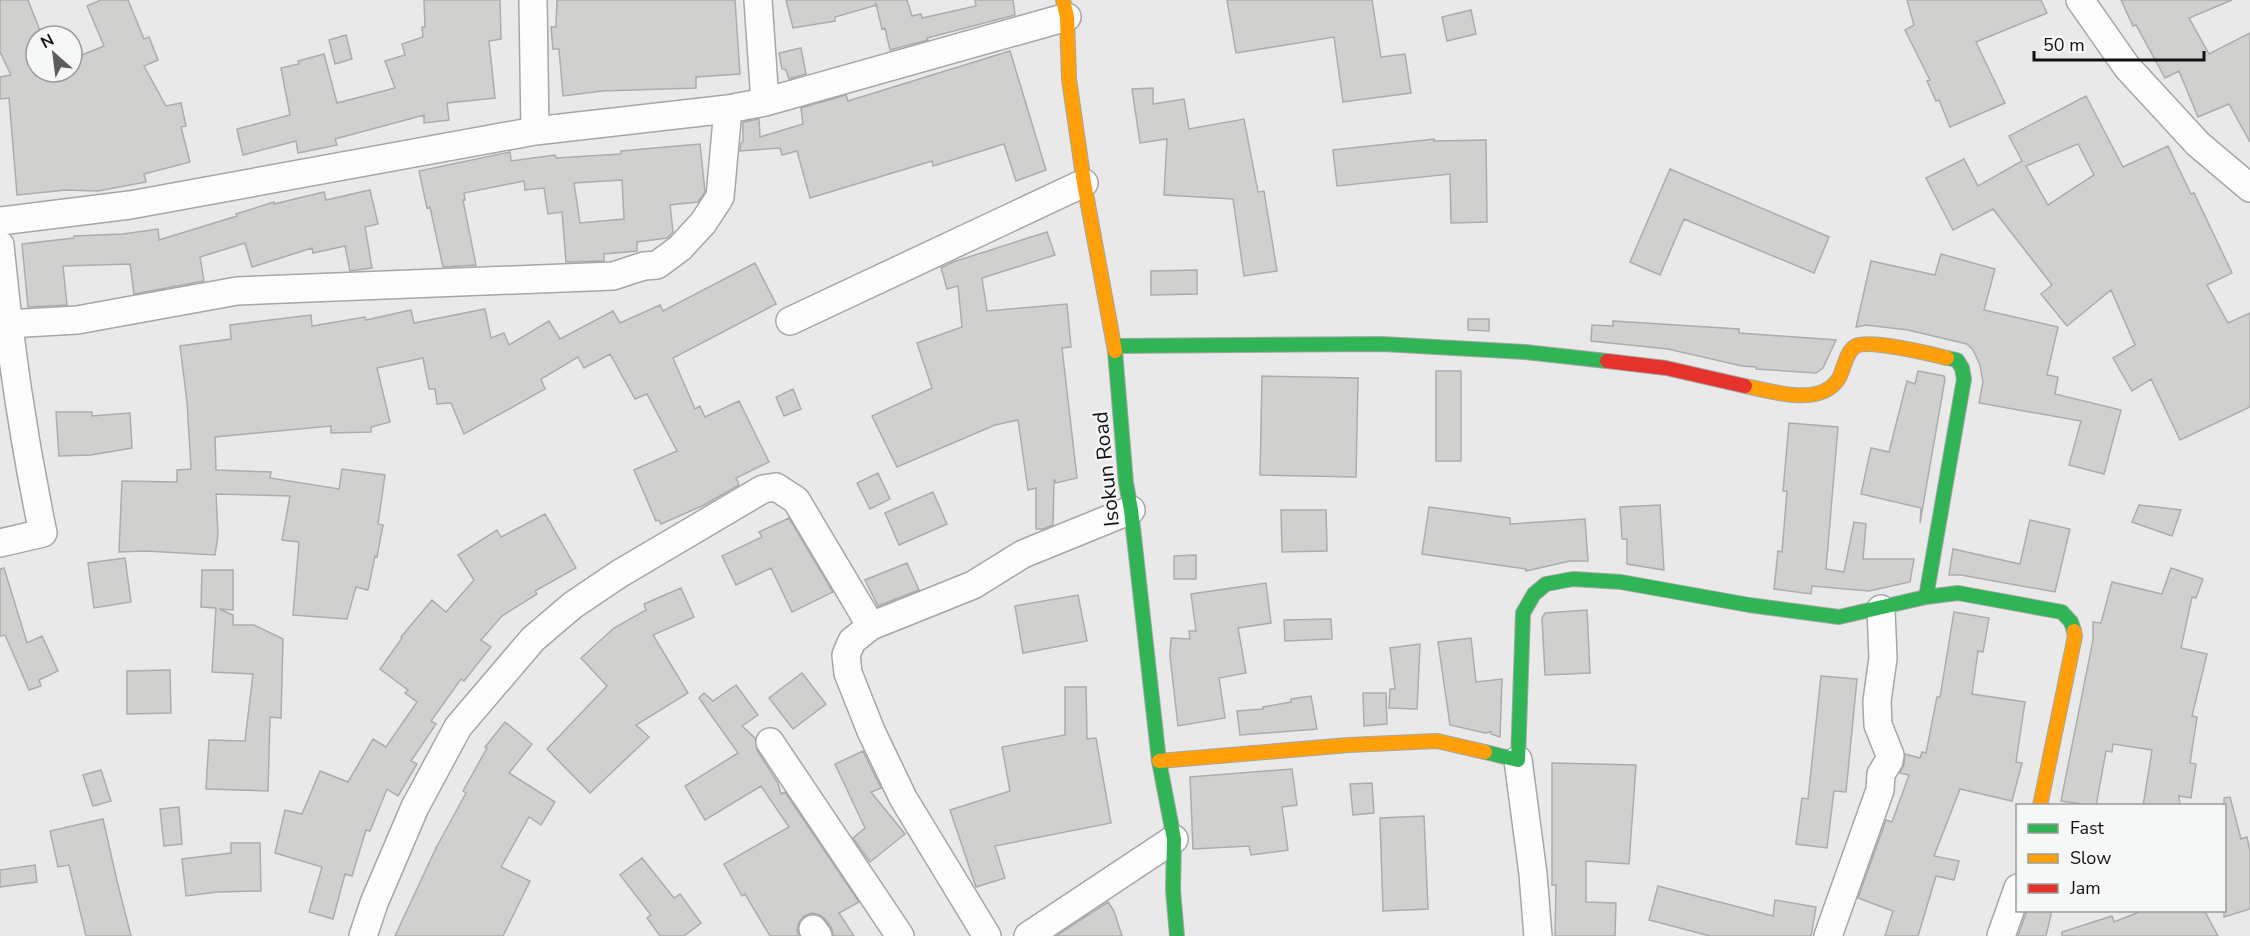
<svg xmlns="http://www.w3.org/2000/svg" width="2250" height="936" font-family="'Nunito Sans',sans-serif">
  <rect width="100%" height="100%" fill="#e8e9e8"/>
  <!-- building -->
  <path fill="#d0d0cf" stroke="#acacab" stroke-width="1.5" fill-rule="evenodd" d="M0 0H28L42 36H36V72H72V59L104 46 87 6 101 0H128L144 39 149 37 158 60 144 66 166 106 181 103 186 126 181 127 190 162 144 174 146 182 98 191 66 190 17 195 9 98 0 99V77L11 75 0 52Z
    M424 0H500L501 39 489 41 495 98 447 103 449 120 424 123V115L335 139 337 145 298 153 296 141 243 155 237 129 290 115 281 68 299 64 298 61 324 54 337 103 395 88 385 61 405 55 402 44 423 37 422 27H425Z
    M557 0H735L740 74 696 77V88L602 91 563 96 559 49H553L551 27H556Z
    M786 0H907L912 16 921 14 922 18 976 6 975 0H1013L1015 15 927 38 928 40 890 50 885 28 882 29 876 4 877 5 835 17V21L793 28Z
    M1227 0H1372L1381 57 1405 54 1411 93 1343 102 1334 37 1236 53Z
    M1907 0H2041L2047 13 1976 42 2005 103 1950 127 1939 100 1936 101 1927 81 1930 80 1905 30 1914 25Z
    M2121 0H2232L2189 18 2209 54 2250 33V142L2229 104 2198 117 2179 71 2165 78 2136 25 2133 26Z
    M1471 10 1476 34 1447 41 1442 17Z
    M346 35 352 59 335 64 329 40Z
    M801 48 806 74 789 79 786 70 782 69 779 53Z
    M1010 51 1046 170 1016 181 1004 144 933 166 932 161 810 198 797 151 782 155 780 148 740 151 741 143 743 142V122L759 119 760 137 803 124 801 108 846 95 848 101Z
    M1153 88V104L1184 99 1189 129 1244 119 1258 192 1264 191 1277 271 1244 276 1233 199 1164 195 1167 139 1140 143 1132 89Z
    M2086 96 2123 167 2168 146 2191 194 2194 193 2232 273 2207 285 2228 323 2250 313V407L2180 440 2151 379 2132 391 2113 358 2135 345 2111 290 2067 326 2041 294 2052 285 1993 209 1953 230 1926 178 1964 159 1978 186 2022 161 2009 136ZM2078 144 2094 175 2048 205 2026 166Z
    M1434 139V141L1486 140 1487 222 1451 223 1450 174 1337 186 1333 150Z
    M700 144 705 192 698 202 670 205 673 232 667 238 637 242V251L604 254V261L566 262 562 212 548 214 544 188 525 190 524 181 464 193 465 200H463L476 265 443 267 430 207 427 208 419 171 510 152 511 161 555 155 556 158 621 154V151ZM622 180 624 219 580 223 574 183Z
    M1670 169 1829 237 1814 273 1684 219 1660 275 1630 262Z
    M370 190 378 224 365 227 372 268 350 271 345 246 313 253 312 248 252 267 245 243 200 257 204 281 134 294 130 264 63 266 67 305 28 307 22 244 74 238V236L123 234 158 229 159 240 237 216 236 214 274 202V204L324 192 326 200Z
    M1047 232 1055 255 982 278 987 311 1067 304 1071 347 1062 348 1077 478 1056 483 1054 479 1053 525 1043 529H1036V488L1028 490 1018 420 995 425 897 467 872 416 932 388 917 343 962 327 958 286 947 289 941 268 953 262Z
    M1941 254 1995 269 1984 310 2058 327 2047 375 2058 377 2055 394 2121 410 2104 474 2069 465 2081 421 1979 403 1983 382 1980 365 1973 350 1967 344 1908 330 1866 325 1856 327 1871 261 1935 275Z
    M755 263 776 304 673 358 695 409 700 406 705 417 739 401 769 462 736 478 739 485 704 505 661 524 659 520 656 521 634 470 677 451 647 394 635 399 610 354 584 368 578 357 541 379 545 389 464 434 451 403 437 404 435 389H429L423 358 377 368 390 422 371 427V432L331 433V426L215 437 216 470 271 472 270 478 339 489 342 469 385 475 378 524 383 525 377 557 375 556 368 590 356 587 347 619 293 615 299 542 282 540 290 496 216 494 218 535 215 555 146 551 119 552 122 481 177 482V470L191 469 187 402 180 346 231 339 230 325 311 315 312 326 365 317 366 320 411 310 414 323 485 309 491 338 504 333 509 345 549 321 560 339 613 311 620 323 660 305 663 311Z
    M1197 270V294L1151 295V271Z
    M1468 319H1489V331L1468 330Z
    M1613 321 1739 329V333L1836 340 1823 368 1816 373 1756 369V367L1742 366 1668 349 1591 341 1592 325 1613 326Z
    M1436 371H1461V461H1436Z
    M1918 371 1944 376 1945 379 1920 523 1921 508 1861 494 1871 448 1889 452 1907 381 1915 384Z
    M1262 376 1358 378 1356 477 1260 475Z
    M793 389 801 409 784 416 776 397Z
    M56 412H92V416L130 413 132 448 91 455 59 456Z
    M1789 423 1838 427 1826 569 1844 572 1854 522 1866 524 1863 559H1914L1910 582 1869 591 1812 586 1811 594 1774 589 1778 551 1782 552 1787 491H1783Z
    M878 473 890 499 870 509 857 483Z
    M933 492 947 524 899 545 885 513Z
    M1660 505 1664 570 1627 564V539H1622L1620 507Z
    M2139 505 2181 510 2172 536 2132 522Z
    M1429 507 1510 518V524L1585 519 1588 561H1570L1526 571V569L1422 554Z
    M1281 510H1326L1327 551 1282 552Z
    M545 514 576 568 535 591 537 594 502 616 481 640 491 647 464 681 461 679 431 721 436 724 411 761 417 764 398 796 387 789 370 831 366 830 352 876 345 874 333 919 309 912 322 867 275 853 285 810 302 814 320 771 348 782 373 739 386 747 417 702 405 693 408 690 380 669 402 638 401 637 432 600 446 612 474 580 458 555 497 530 501 537Z
    M789 518 833 592 792 612 771 568 736 585 722 556 762 537 759 532Z
    M2030 520 2070 529 2055 592 1961 575H1949L1953 549 2020 564Z
    M1196 555V579H1174V556Z
    M125 558 131 602 94 608 88 563Z
    M907 563 919 590 878 606 865 580Z
    M4 568 27 643 42 636 58 671 39 680 41 686 29 690 5 635 0 636V569Z
    M2171 568 2203 579 2196 598 2192 597 2181 648 2207 654 2192 716 2197 717 2190 763 2196 764 2191 798 2179 796 2180 806H2143L2152 750 2113 744 2112 752 2106 751 2096 806 2061 801 2093 640V622L2101 623 2112 582 2162 594Z
    M202 570H233V610L219 609 233 615V625H254L283 639 281 718 270 717 268 791 206 789 209 740 245 741 253 674 212 672 216 608 201 607Z
    M1266 583 1271 623 1238 628 1246 673 1219 678 1225 718 1178 726 1170 656 1171 638 1190 639 1189 631H1196L1191 594Z
    M681 588 694 617 653 635 688 693 636 725 649 737 590 793 547 749 607 686 581 658 614 628 646 610 644 604Z
    M1078 595 1087 641 1023 653 1015 606Z
    M1587 610 1590 673 1545 675 1542 618 1545 613Z
    M1954 612 1989 618 1983 652 1978 651 1972 694 2025 702 2016 762 2022 763 2012 801 1960 789 1934 856 1959 861 1954 880 1936 876 1918 936H1885L1893 911 1858 898 1886 820 1892 822 1909 775 1900 773 1904 764 1905 754 1920 758 1922 752 1926 753 1937 697H1940Z
    M1331 619 1332 639 1285 641 1284 620Z
    M1471 638 1476 682 1502 679 1500 737 1491 734V732L1485 733 1450 725 1438 642Z
    M1420 644 1417 709 1389 708 1390 689H1395L1390 648Z
    M170 670 171 713 127 714V671Z
    M802 673 826 704 793 729 769 698Z
    M1821 676 1857 679 1846 792 1834 791 1827 848 1796 844 1802 798 1808 799Z
    M736 685 758 715 742 726 755 738 757 750 778 783 781 794 785 792 859 902 839 913 854 936H834L831 927 825 919 820 915 812 913 804 916 799 922 797 930 799 936H770L745 894 742 896 724 864 789 827 761 786 705 820 685 786 738 753 699 698 704 693 713 701Z
    M1065 687H1086L1087 739 1096 738 1111 823 995 846 1005 878 976 887 950 810 1010 791 1002 747 1065 735Z
    M1363 693H1386L1387 724 1364 726Z
    M1311 696 1317 729 1240 735 1237 711 1263 709V707L1291 702V699Z
    M505 722 532 744 509 773 555 802 541 825 529 817 501 867 530 881 503 936H395L436 848 466 793 463 791 487 748 485 747Z
    M863 751 881 788 871 792 905 834 870 862 853 838 865 828 835 764Z
    M1552 763 1636 765 1629 864 1586 861V902L1616 903 1615 936H1555L1556 885H1552Z
    M1292 769 1297 805 1282 807 1288 850 1251 855 1249 846 1193 849 1190 777Z
    M101 770 111 801 93 806 83 775Z
    M1372 783 1374 813 1353 815 1350 784Z
    M2230 797 2241 839 2247 837 2250 851V909L2224 917V798Z
    M179 807 182 844 164 846 160 809Z
    M1424 816 1428 909 1383 911 1380 818Z
    M103 819 117 881 131 936H86L69 865 58 867 50 831Z
    M231 843H260L261 891 217 892 186 896 182 859 231 853Z
    M642 858 674 898 680 894 701 923 684 936H660L647 918 651 915 620 875Z
    M35 865 37 882 0 887V870Z
    M1658 886 1773 916 1775 900 1816 907 1811 936H1710L1649 920Z
    M1108 902 1114 911 1122 936H1056Z
    M2027 910H2052L2046 936H2018Z
    M2144 910H2204L2218 936H2062V932L2112 916 2114 922Z"/>
  <g fill="none" stroke-linecap="round" stroke-linejoin="round">
    <defs>
      <path id="street" d="M533 0 535 131
        M758 0 765 102
        M2080 0 2127 67 2198 144 2250 188
        M0 221 130 205 535 131 728 109 765 102 1067 17
        M0 245C9 342 23 437 43 533L0 543
        M790 321 1084 183
        M7 324 77 320 237 291 613 276 644 266 657 265 680 248 703 223 720 197 728 109
        M770 742 900 936
        M1518 760 1533 874 1538 936
        M813 929 818 936
        M363 936 374 903 415 807 458 727 533 639 573 605 619 574 763 489 776 487 796 500 871 626
        M987 936 903 798 871 731 848 673 846 655 852 641 871 626 973 585 1023 554 1131 510
        M1028 936 1174 839
        M1828 936 1880 790 1881 774 1889 761 1890 755 1878 725 1877 701 1883 658 1881 609
        M2001 936 2018 888"/>
      <path id="fast" d="M1115 346 1382 344 1525 352 1607 361
        M1115 351 1126 483 1131 510 1159 761 1174 839 1173 890 1177 936
        M1926 597 1964 379 1962 368 1957 360 1947 358
        M1485 752 1518 760 1523 613 1534 594 1546 584 1573 579 1621 582 1749 605 1839 617 1926 597 1958 593 2062 612 2071 622 2074 631"/>
      <path id="slow" d="M1063 0 1067 17 1069 79 1084 183 1115 351
        M1745 386C1771 391 1821 408 1839 378 1844 369 1846 351 1856 346 1869 339 1931 354 1947 358
        M1159 761 1349 745 1437 741 1485 752
        M2040 806 2075 636 2074 631"/>
      <path id="jam" d="M1607 361 1666 368 1745 386"/>
    </defs>
    <!-- street casing -->
    <use href="#street" stroke="#a5a6a5" stroke-width="30"/>
    <!-- fast casing -->
    <use href="#fast" stroke="#a5a6a5" stroke-width="16"/>
    <!-- slow casing -->
    <use href="#slow" stroke="#a5a6a5" stroke-width="16"/>
    <!-- jam casing -->
    <use href="#jam" stroke="#a5a6a5" stroke-width="16"/>
    <!-- street -->
    <use href="#street" stroke="#fcfcfc" stroke-width="27"/>
    <!-- fast -->
    <use href="#fast" stroke="#30b455" stroke-width="14"/>
    <!-- slow -->
    <use href="#slow" stroke="#ff9f0a" stroke-width="14"/>
    <!-- jam -->
    <use href="#jam" stroke="#e5322d" stroke-width="14"/>
  </g>
  <g text-anchor="middle" stroke-width="4.5" stroke-linejoin="round" paint-order="stroke">
    <!-- street labels -->
    <g font-size="21" fill="#111211" stroke="#f5f8f6">
      <text transform="translate(1106 469) rotate(-96)" y="7">Isokun Road</text>
    </g>
  </g>
  <!-- legend -->
  <rect x="2016" y="804" width="210" height="108" fill="#f5f8f6" stroke="#9a9c9a" stroke-width="1.5"/>
  <rect x="2028" y="824" width="30" height="9" fill="#30b455" stroke="#9a9c9a" stroke-width="1.5"/>
  <text x="2070" y="834" font-size="18" fill="#111211">Fast</text>
  <rect x="2028" y="854" width="30" height="9" fill="#ff9f0a" stroke="#9a9c9a" stroke-width="1.5"/>
  <text x="2070" y="864" font-size="18" fill="#111211">Slow</text>
  <rect x="2028" y="884" width="30" height="9" fill="#e5322d" stroke="#9a9c9a" stroke-width="1.5"/>
  <text x="2070" y="894" font-size="18" fill="#111211">Jam</text>
  <!-- north arrow -->
  <g transform="translate(54 54) rotate(332)"><circle r="28" fill="#f5f8f6" stroke="#9a9c9a" stroke-width="1.5"/>
  <path d="M0-4.5L10 22L0 15L-10 22Z" fill="#5c5d5c"/>
  <text y="-9" font-size="16" font-weight="bold" text-anchor="middle" fill="#111211">N</text>
  </g>
  <!-- scale -->
  <path d="M2034 51v9h170v-9" fill="none" stroke="#111211" stroke-width="3"/>
  <text x="2043" y="51" font-size="18" fill="#111211" stroke="#f5f8f6" stroke-width="4.5" paint-order="stroke">50 m</text>
</svg>
